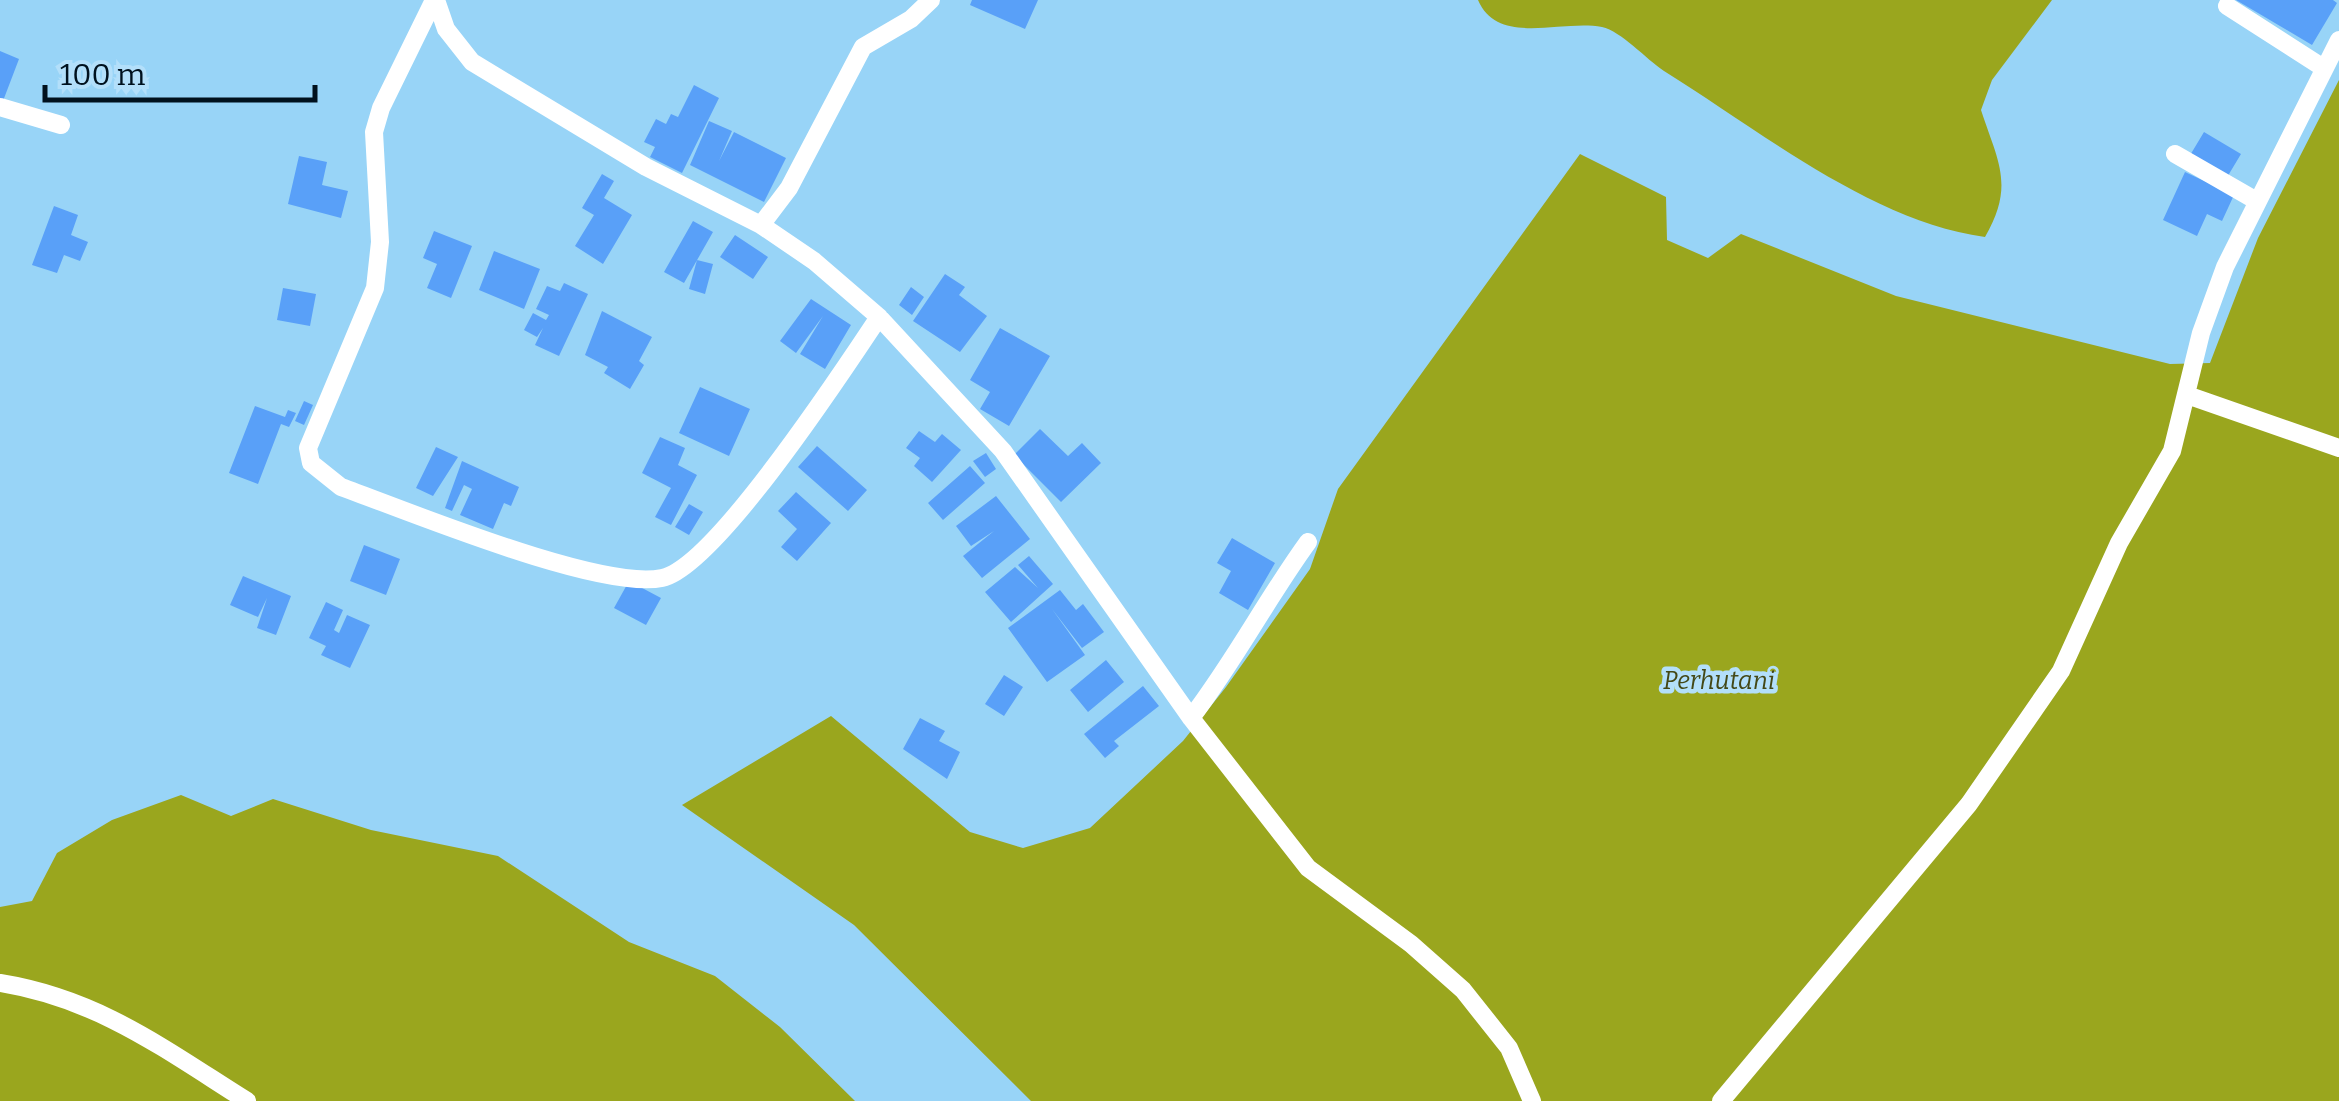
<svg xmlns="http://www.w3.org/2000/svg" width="2339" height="1101" font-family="Bitter,serif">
  <rect width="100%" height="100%" fill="#98d4f7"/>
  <!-- forest -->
  <path fill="#9aa61e" d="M1478 0H2052L1992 80 1981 110C1998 162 2015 185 1985 237 1872 222 1759 130 1664 71 1646 59 1621 31 1602 27 1561 19 1498 47 1478 0Z
    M2339 80V1101H1031L854 925 682 805 831 716 970 832 1023 848 1090 828 1183 741 1226 687 1310 569 1338 489 1580 154 1666 197 1667 240 1708 258 1741 234 1896 296 2170 364 2210 363 2258 238Z
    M181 795 231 816 273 799 371 830 498 856 629 942 715 976 780 1027 855 1101H0V907L32 901 57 853 112 820Z"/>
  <!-- building -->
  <path fill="#59a0f8" d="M972 0H1038L1025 29 970 5Z
    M2236 0H2333L2337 3 2312 45Z
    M0 51 19 59 3 101 0 99Z
    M694 85 719 98 682 173 650 157 655 147 644 142 656 119 666 124 671 114 678 117Z
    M709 121 732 131 719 161 734 132 786 158 764 202 690 165Z
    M2204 132 2241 154 2226 179 2189 157Z
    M299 156 327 162 322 185 348 191 341 218 288 204Z
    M2185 172 2234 195 2222 221 2207 214 2197 236 2163 220Z
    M602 174 614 181 604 198 632 215 603 264 575 246 594 215 582 208Z
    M54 206 78 215 71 235 88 242 80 261 64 255 57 273 32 265Z
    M693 221 713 232 684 283 664 272Z
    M434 231 472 246 451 298 427 288 437 264 423 258Z
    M735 235 768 257 753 279 720 257Z
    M494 251 540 269 524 309 479 290Z
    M697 260 713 264 705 294 689 289Z
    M945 274 965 287 959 295 987 316 960 352 913 321Z
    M564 283 588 294 559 356 535 345 543 328 537 337 524 330 533 313 546 320 549 315 536 309 547 286 560 291Z
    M911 287 924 297 912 315 899 305Z
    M283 288 316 294 310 326 277 320Z
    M811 299 851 325 825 369 800 354 823 316 796 353 780 341Z
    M602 311 652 337 639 361 644 365 630 389 604 373 608 367 585 355Z
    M1000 328 1050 356 1009 426 980 409 990 392 970 380Z
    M700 387 750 409 729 456 679 433Z
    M304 401 313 405 304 425 295 421Z
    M255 406 285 417 288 410 296 413 289 427 281 424 258 484 229 473Z
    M1040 429 1068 456 1082 443 1101 463 1061 502 1014 455Z
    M919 431 935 442 942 434 961 450 932 482 914 466 920 458 906 448Z
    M660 437 685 448 678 465 697 475 671 525 655 517 671 488 642 473Z
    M817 446 867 490 848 511 798 467Z
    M436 447 458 457 433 496 416 488Z
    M986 453 996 469 985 477 973 461Z
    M462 461 519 487 511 506 504 503 493 529 460 515 472 489 464 485 452 511 445 508Z
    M970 466 985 483 943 520 928 503Z
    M796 492 831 523 797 561 781 547 797 529 778 511Z
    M996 496 1030 539 982 578 963 556 994 531 971 546 956 526Z
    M689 504 703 512 689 535 675 527Z
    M1232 538 1275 563 1248 610 1219 593 1231 571 1217 563Z
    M364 545 400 559 386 595 350 581Z
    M1029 556 1053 584 1011 622 985 592 1015 567 1038 588 1018 565Z
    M243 576 291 596 276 635 257 628 267 598 258 617 230 605Z
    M629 581 661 598 646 625 614 608Z
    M1060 590 1076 610 1083 604 1104 632 1082 648 1052 609 1085 655 1047 682 1008 628Z
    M326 602 343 610 334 630 339 633 347 615 370 625 350 668 321 655 326 646 309 638Z
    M1106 660 1124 682 1088 712 1070 690Z
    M1004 675 1023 687 1004 716 985 704Z
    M1143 686 1159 706 1114 741 1119 746 1105 758 1084 734Z
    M920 718 945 731 939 741 960 752 947 779 903 749Z"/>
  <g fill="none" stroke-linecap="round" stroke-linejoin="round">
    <!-- minor -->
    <path stroke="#fff" stroke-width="18" d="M434 0 381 108 374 132 380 242 375 288 308 448 311 463 341 487C408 511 600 591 662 578 715 567 845 368 879 317
      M436 0 446 29 472 62 646 167 761 225 814 261 879 317 1003 451 1191 718 1308 868 1411 944 1463 990 1509 1048 1532 1101
      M2227 6 2322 67
      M0 107 61 125
      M2175 154 2255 200
      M761 225 789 188 863 47 911 19 931 0
      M2187 395 2339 448
      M1191 718C1236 659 1266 600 1308 542
      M0 983C99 999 164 1049 247 1101
      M1721 1101 1969 804 2061 671 2119 543 2172 451 2201 333 2225 267 2339 40"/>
  </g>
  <g text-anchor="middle" stroke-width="9" stroke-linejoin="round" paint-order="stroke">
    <!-- park labels -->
    <g font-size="25" font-style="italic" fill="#434816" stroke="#b3dffa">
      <text x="1719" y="689">Perhutani</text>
    </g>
  </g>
  <!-- scale -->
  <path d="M45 85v15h270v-15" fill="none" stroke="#00111e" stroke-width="5"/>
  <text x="60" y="85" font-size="30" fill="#00111e" stroke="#b3dffa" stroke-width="8" paint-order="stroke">100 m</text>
</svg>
